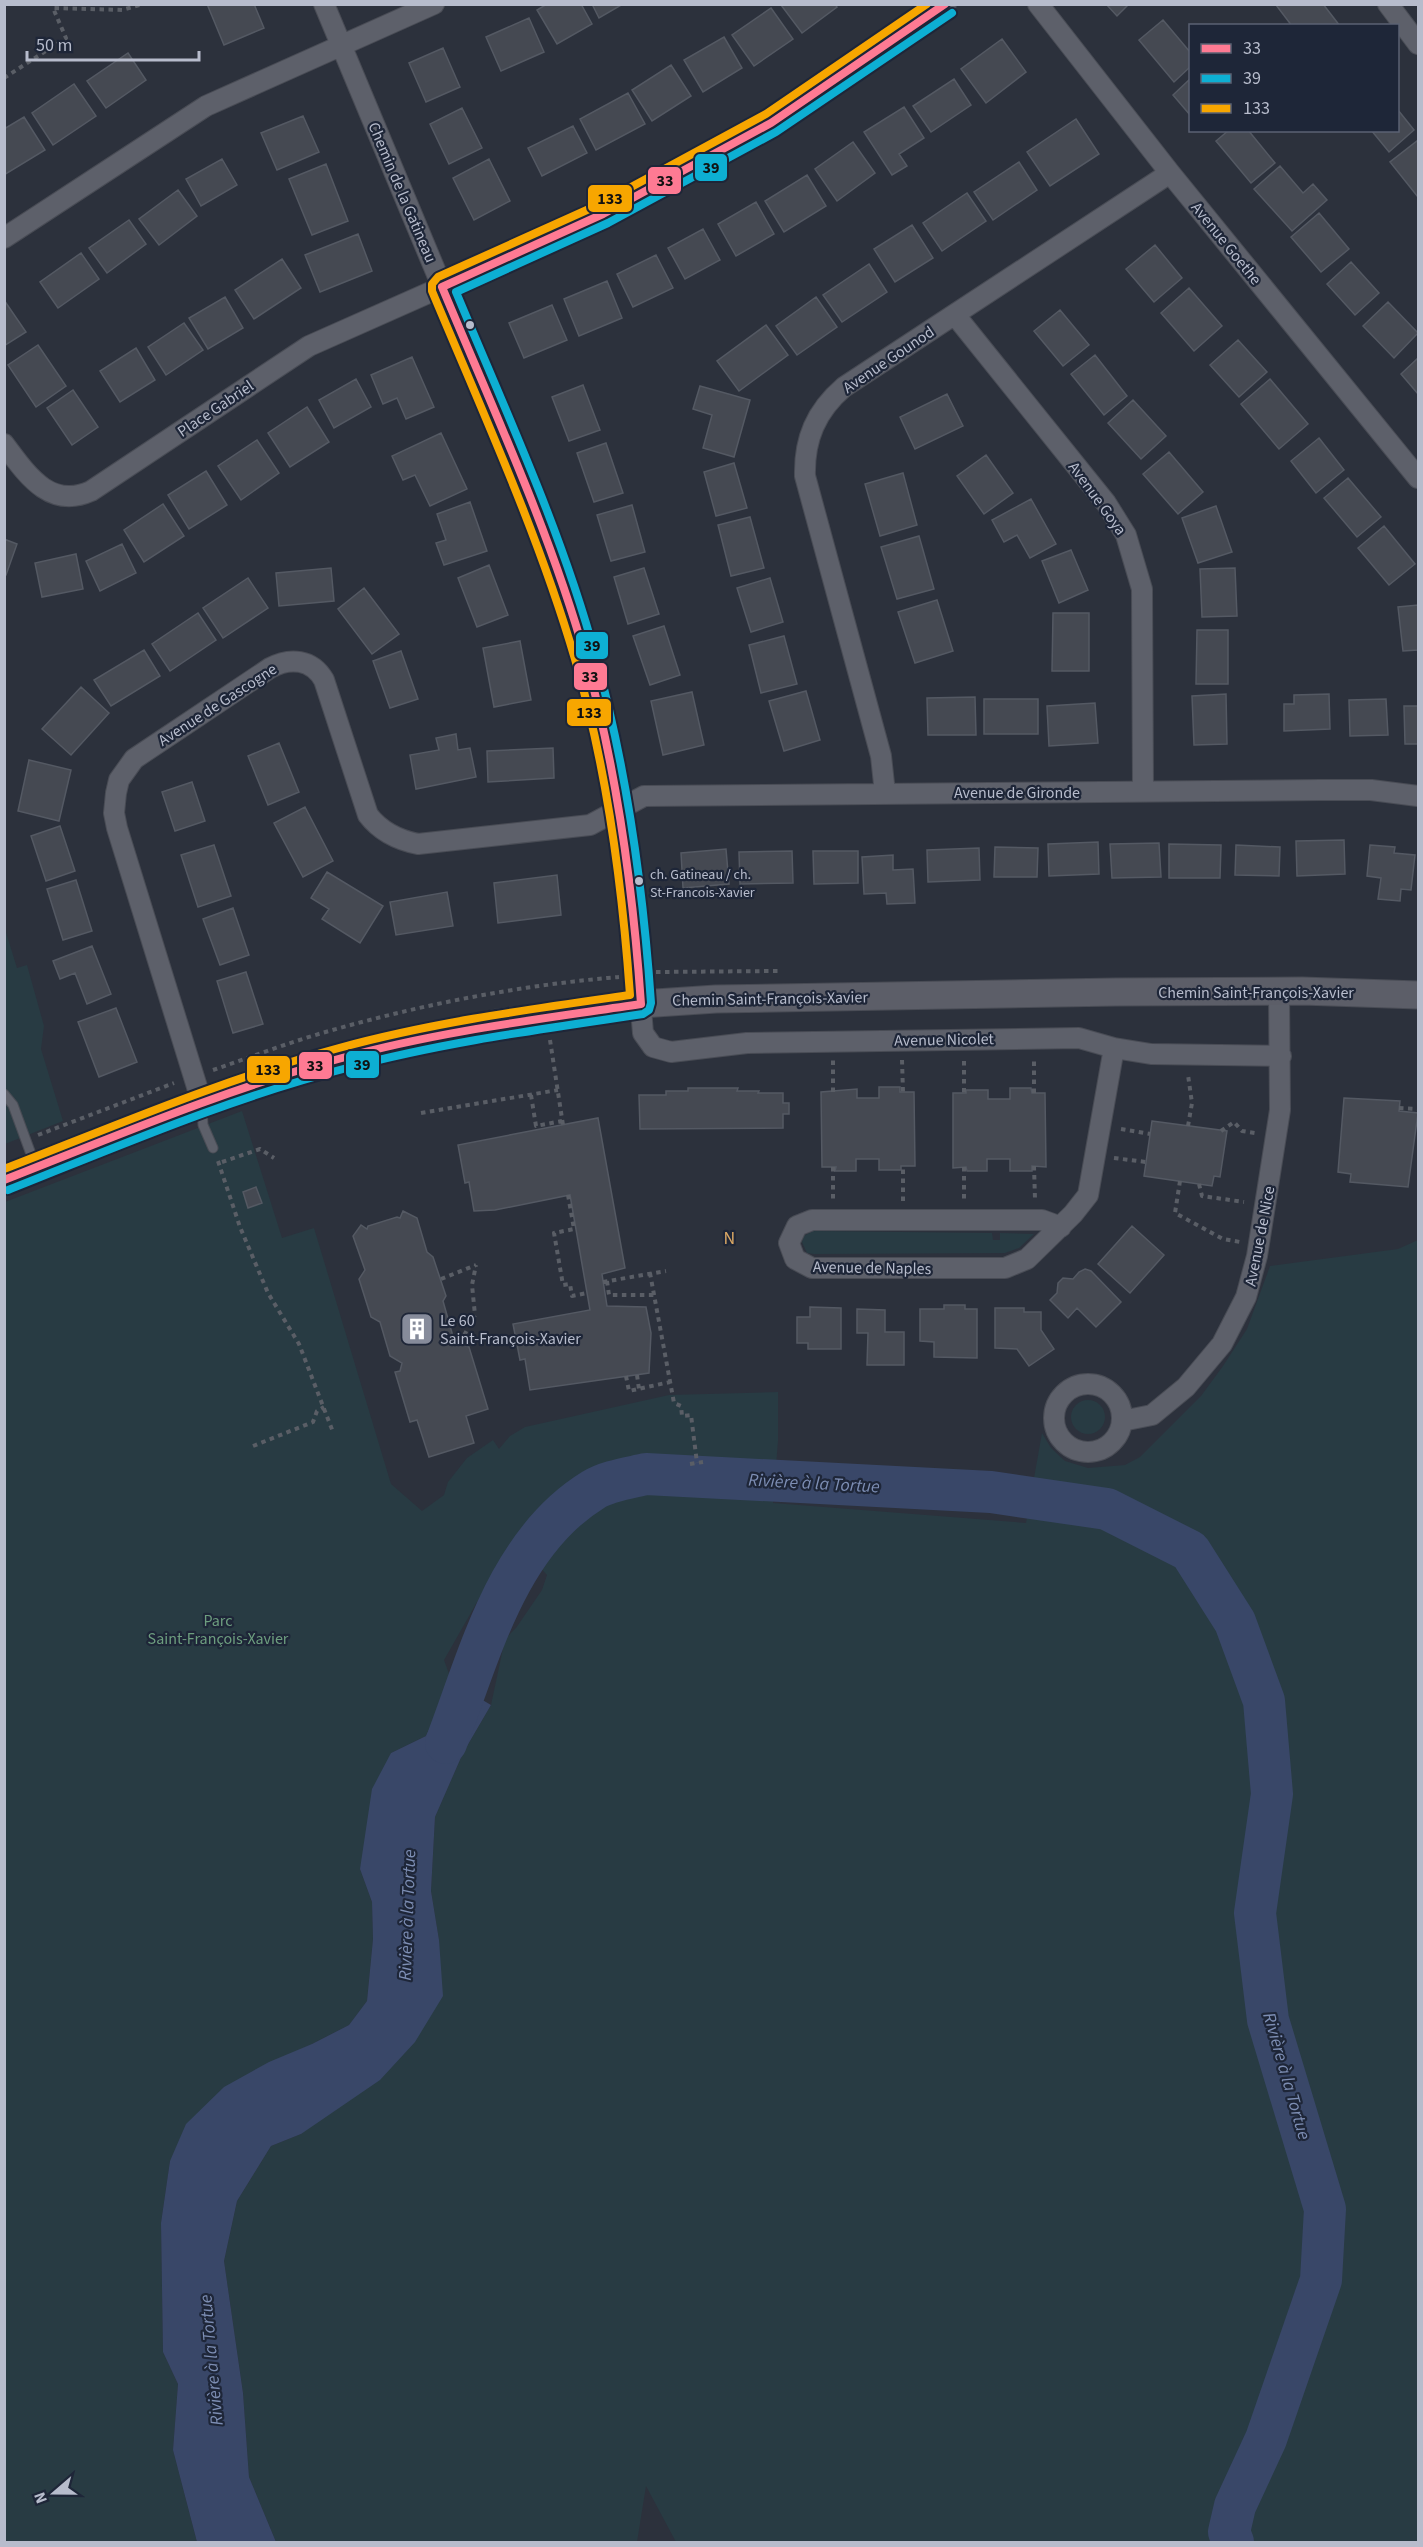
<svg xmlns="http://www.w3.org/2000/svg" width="1423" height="2547" font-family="'Source Sans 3',sans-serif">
  <rect width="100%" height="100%" fill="#2c313c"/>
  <!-- green -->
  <path fill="#283b43" d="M4 926 17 968 27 965 44 1026 41 1049 63 1121 5 1144Z
    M242 1111 282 1238 314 1228 391 1484 422 1511 444 1495 448 1482 467 1458 493 1440 499 1449 510 1436 525 1427 669 1395 778 1392V1441L773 1503 1026 1523 1042 1433 1051 1448 1065 1461 1088 1468 1125 1465 1140 1457 1201 1396 1223 1366 1247 1329 1270 1266 1398 1249 1418 1240V2542H676L646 2486 637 2542H276L249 2477 243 2393 224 2261 237 2201 271 2146 301 2134 439 1940 431 1891 435 1817 463 1753 491 1705 505 1639 516 1628 542 1590 547 1575 517 1542 485 1588 444 1660 452 1682 426 1736 391 1753 360 1869 372 1902 373 1939 367 2001 349 2025 312 2044 170 2161 161 2223 163 2352 178 2384 173 2450 197 2542H5V1202Z
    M813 1231 992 1233 993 1240H1000V1233L1034 1234 1019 1248 1005 1253 814 1254 807 1253 802 1242 804 1236Z
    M1071 1417a17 17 0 1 1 34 0a17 17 0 1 1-34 0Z"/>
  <!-- water -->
  <path fill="#394768" d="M452 1682 491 1705 463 1753 435 1817 431 1891 439 1940 443 1996 415 2042 380 2080 301 2134 271 2146 237 2201 224 2261 243 2393 249 2477 276 2542H197L173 2450 178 2384 163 2352 161 2223 170 2161 186 2124 224 2087 269 2062 312 2044 349 2025 367 2001 373 1939 372 1902 360 1869 372 1789 391 1753 426 1736Z"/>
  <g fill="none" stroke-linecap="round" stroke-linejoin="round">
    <!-- river -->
    <path stroke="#394768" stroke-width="42" d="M446 1743C480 1654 507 1543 593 1490 607 1481 629 1478 646 1474L991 1492 1107 1509 1190 1551 1235 1622 1264 1701 1272 1794 1255 1913 1268 2020 1325 2209 1321 2280 1266 2439 1235 2506 1229 2532 1233 2542"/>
  </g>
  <!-- building -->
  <path fill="#454952" stroke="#545963" stroke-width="1.5" d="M207 4H254L264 28 224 45Z
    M547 4H581L592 24 557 44 537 10Z
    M592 4H623L599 18Z
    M835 4 837 7 802 33 781 5Z
    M1106 4H1129L1117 16Z
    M1323 4 1340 26H1292L1276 5Z
    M771 8 793 39 754 66 732 35Z
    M529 18 544 52 501 71 486 37Z
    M1163 20 1190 52V67L1174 82 1139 40Z
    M724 37 742 68 703 92 684 60Z
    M1002 39 1026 72 986 103 961 69Z
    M443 48 460 87 426 102 409 63Z
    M128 53 146 80 106 108 87 81Z
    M671 65 691 96 652 121 632 90Z
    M954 79 971 105 931 132 913 106Z
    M1190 79V115L1173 95Z
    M74 84 96 116 53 145 32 113Z
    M628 93 645 124 596 150 580 119Z
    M904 107 924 138 899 154 907 166 892 175 864 132Z
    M462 108 482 148 449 164 430 124Z
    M1398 110 1414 130 1389 152 1371 130H1398Z
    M303 116 319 152 277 170 261 133Z
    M24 117 45 150 4 175V129Z
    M1076 119 1099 154 1050 186 1027 152Z
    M573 126 587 153 542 176 528 148Z
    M1229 130H1248L1275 163 1251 183 1216 141Z
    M1417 141 1418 143V197L1390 162Z
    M853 142 875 173 837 201 815 169Z
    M222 159 237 185 201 206 186 179Z
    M489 159 510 201 474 220 453 178Z
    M1019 162 1037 190 993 220 974 192Z
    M326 164 348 221 312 235 289 179Z
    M1280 166 1303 193 1313 184 1327 200 1292 231 1254 189Z
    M807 175 826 206 784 232 765 201Z
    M178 190 197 216 159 245 139 219Z
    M967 193 986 221 942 251 923 223Z
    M756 202 774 234 736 256 718 224Z
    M1319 213 1349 249 1321 272 1291 237Z
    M129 220 146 244 107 273 89 248Z
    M912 225 933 258 895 282 874 249Z
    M703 229 720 260 685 279 668 248Z
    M358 234 372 271 320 292 305 255Z
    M1155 245 1182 278 1154 302 1126 269Z
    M81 253 99 279 58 308 40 282Z
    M656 255 673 288 633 307 617 274Z
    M282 259 301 288 254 319 235 290Z
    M1351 262 1379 293 1355 315 1327 284Z
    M869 264 887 292 842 322 823 295Z
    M607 281 622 318 579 336 564 299Z
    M1189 288 1222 326 1194 351 1161 313Z
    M225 297 243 328 208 349 189 318Z
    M816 297 837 327 797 355 776 326Z
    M4 300 26 332 4 346Z
    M1388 302 1418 333 1394 358 1363 326Z
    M552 305 567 340 524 358 509 323Z
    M1060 310 1089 345 1063 366 1034 331Z
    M184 323 203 350 166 375 148 347Z
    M766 325 788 355 739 391 717 361Z
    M1238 340 1267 372 1239 397 1210 365Z
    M38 345 66 386 36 407 8 365Z
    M136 348 155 380 120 402 100 371Z
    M1095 355 1127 396 1104 415 1071 374Z
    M412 357 434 407 406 419 397 398 383 404 371 375Z
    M1418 358V394L1401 374Z
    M356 379 371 407 334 428 319 400Z
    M1270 379 1308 424 1279 449 1241 404Z
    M583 385 600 430 569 441 552 397Z
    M700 386 750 400 734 457 703 448 712 415 693 409Z
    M73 390 98 427 72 445 47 408Z
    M947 394 963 426 915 449 900 417Z
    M1133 400 1166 436 1141 459 1108 423Z
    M307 407 329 442 290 467 268 433Z
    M441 433 467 489 430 506 415 475 403 480 392 456Z
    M1319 438 1344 470 1316 493 1291 461Z
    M257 440 279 473 241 500 218 466Z
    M606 443 623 493 594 502 577 453Z
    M1169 452 1203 492 1178 514 1143 474Z
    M986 455 1013 493 984 514 957 476Z
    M734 463 747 508 716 516 704 472Z
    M206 471 227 505 189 529 168 495Z
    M903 473 917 525 880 536 865 484Z
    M1348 478 1381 517 1357 537 1324 498Z
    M1031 499 1056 544 1030 558 1017 535 1004 542 992 520Z
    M470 502 487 551 444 565 436 543 446 540 437 514Z
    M163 504 184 536 144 562 124 530Z
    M632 505 645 552 611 561 597 515Z
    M1216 506 1232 552 1198 563 1182 518Z
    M750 517 764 568 731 576 718 525Z
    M1384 526 1415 564 1389 585 1358 548Z
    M919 536 934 589 897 599 881 547Z
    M4 539 17 544 6 575H4Z
    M122 544 136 573 100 591 86 561Z
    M1071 550 1088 590 1059 603 1042 561Z
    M76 554 83 589 42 597 35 563Z
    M489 565 508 615 477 627 458 578Z
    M331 568 334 601 279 606 276 573Z
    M644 568 659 614 628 624 614 577Z
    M1235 568 1237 616 1202 617 1200 569Z
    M248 578 268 608 223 638 203 608Z
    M770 578 783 622 751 632 737 588Z
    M364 588 399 634 372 654 338 609Z
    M937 600 953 651 915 663 898 612Z
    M1418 605V650L1403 651 1398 607Z
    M198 613 216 640 170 671 152 644Z
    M1053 613H1089V671H1052Z
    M664 626 680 675 650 685 633 636Z
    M1197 630H1228V684H1196Z
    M784 636 797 684 761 693 749 645Z
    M520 641 531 700 494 707 483 648Z
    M144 650 160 676 111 706 94 680Z
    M401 651 418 699 390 708 373 661Z
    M81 687 109 713 71 755 42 729Z
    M806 691 820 740 784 751 769 701Z
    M692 692 704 745 663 755 651 701Z
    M1226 694 1227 744 1194 745 1192 696Z
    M1329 694 1330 729 1284 731V704H1294V695Z
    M975 697 976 735H928L927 698Z
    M984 699H1038V734H984Z
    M1386 699 1388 735 1350 736 1349 700Z
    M1095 703 1098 743 1049 746 1047 706Z
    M1404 706H1418V744H1405Z
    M456 734 458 750 470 748 476 777 416 789 410 755 439 750 436 738Z
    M279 743 299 792 268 805 248 756Z
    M553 748 554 778 488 782 487 751Z
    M29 760 71 770 59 821 18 811Z
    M192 782 205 821 175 831 162 792Z
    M305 807 333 861 303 877 274 823Z
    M60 826 75 871 46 881 31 836Z
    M1344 840 1345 874 1297 876 1296 841Z
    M1098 842 1099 874 1049 876 1048 844Z
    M1159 843 1161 877 1112 878 1110 844Z
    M1169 844 1221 845 1220 878H1169Z
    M214 845 231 896 198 907 181 855Z
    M1236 845 1280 847 1279 876 1235 875Z
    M1370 845 1395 847 1394 853 1415 855 1411 890 1401 889 1400 901 1378 899 1381 878 1367 876Z
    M995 847 1038 848 1037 877H994Z
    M979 848 980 880 928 882 927 850Z
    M726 849 729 884 683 888 681 853Z
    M792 851 793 883 740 884 739 852Z
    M813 851H858V883L814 884Z
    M893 855V870L913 869 915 903 887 904 886 893 864 894 862 857Z
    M327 872 383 906 360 943 322 919 329 909 311 898Z
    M557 875 561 915 498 923 494 883Z
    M76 880 92 931 63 940 47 889Z
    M447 892 453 926 396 935 390 902Z
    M233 908 249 955 220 965 203 919Z
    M92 946 111 994 87 1004 75 973 60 979 53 961Z
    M246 972 263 1024 233 1033 217 981Z
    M116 1008 137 1062 99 1077 78 1022Z
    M879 1087H900V1092H914L915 1166H901V1170H879V1159H856V1171H835L836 1167H822L821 1092 857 1089V1098H879Z
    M688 1088H738L737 1091H759L758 1093H783V1103H789V1114H783V1128L640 1129 639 1095H666V1091H688Z
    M1010 1088H1031L1032 1093H1045L1046 1167 1032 1166V1171H1010V1159H987V1171H967L966 1167 953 1168V1093H966V1090H988V1099H1010Z
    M1344 1098 1400 1101 1399 1111 1418 1113 1408 1187 1350 1182 1351 1174 1338 1172Z
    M598 1118 625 1268 602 1274 607 1306 646 1307 651 1333 649 1373 530 1390 525 1359 520 1360 513 1324 590 1310 570 1195 495 1210 474 1211 469 1182 465 1183 458 1145Z
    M1152 1121 1227 1131 1220 1177 1214 1176 1212 1186 1144 1176Z
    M256 1187 262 1203 248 1208 243 1192Z
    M403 1211 417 1218 427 1252 433 1257 446 1296 443 1301 454 1340 469 1347 488 1409 466 1416 474 1443 429 1457 417 1420 410 1422 395 1372 400 1371 402 1363 390 1356 380 1322 371 1317 359 1279 365 1270 353 1236 361 1225 367 1229 368 1226 397 1217 400 1218Z
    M1132 1226 1164 1255 1130 1293 1098 1264Z
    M1085 1269 1091 1271 1121 1302 1096 1327 1077 1308 1068 1318 1050 1300 1057 1293 1058 1283 1063 1278 1073 1279 1079 1272Z
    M944 1305H965V1309H977V1358L934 1357V1342L920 1341V1309H944Z
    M810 1307 841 1308V1349H808V1343H797V1317H810Z
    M995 1308H1024V1312H1041V1330L1054 1349 1029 1366 1017 1349 995 1348Z
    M857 1309 885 1310V1332H904V1365H867L868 1333H857Z"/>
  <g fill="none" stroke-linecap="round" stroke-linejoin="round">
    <defs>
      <path id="lane" d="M4 1094 13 1105 35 1165
        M202 1108 203 1125 213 1148"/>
      <path id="street" d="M324 4 532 502 585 657 615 780 632 901 643 1033 653 1047 671 1052 747 1043 1079 1038 1114 1048 1151 1054 1281 1056
        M1038 4 1170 173 1418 478
        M1388 4 1418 44
        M4 238 206 106 434 4
        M955 315 1106 503 1126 535 1142 589 1143 791
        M4 444C26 473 49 510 91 491L309 346 559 235 648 190 771 123 946 4
        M885 793 881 756 805 476C804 439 816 411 844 387L1170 173
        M202 1103 117 828 114 813 116 793 119 780 134 759 270 668C290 657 312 659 324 680L368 815C381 832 398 840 418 844L590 825 644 796 1321 790H1371L1418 796
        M1061 1227 1042 1220H812L797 1226 789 1243 795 1259 812 1268H1005L1027 1259 1073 1214 1088 1195 1114 1048
        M1054 1418a34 34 0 1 1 68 0a34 34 0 1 1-68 0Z
        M1122 1421 1152 1415 1186 1387 1222 1344 1246 1297 1257 1256 1280 1110 1279 991"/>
      <path id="secondary" d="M4 1180 202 1103 339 1058 498 1023 641 1004 716 999 1116 992 1302 991 1418 995"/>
    </defs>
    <!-- lane casing -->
    <use href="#lane" stroke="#494c55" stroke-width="11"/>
    <!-- street casing -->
    <use href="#street" stroke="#494c55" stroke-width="22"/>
    <!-- secondary casing -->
    <use href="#secondary" stroke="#494c55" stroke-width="29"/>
    <!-- path -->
    <path stroke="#5a5e66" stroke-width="4" stroke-dasharray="4.5 4.5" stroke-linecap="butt" d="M4 78 66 38 53 8 122 10 143 4
      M656 972 778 971
      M550 1040 563 1125
      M902 1060 903 1092
      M964 1061V1093
      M213 1070C251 1057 290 1042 329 1031 424 1004 521 985 619 977
      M833 1092V1060
      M1034 1093V1058
      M531 1095 536 1126 562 1121
      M1399 1108 1418 1109
      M421 1113 558 1090
      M1188 1126 1192 1103 1188 1075
      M1121 1129 1150 1134
      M1221 1131 1234 1122 1242 1131 1255 1133
      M38 1135 174 1083
      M1114 1158 1146 1162
      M218 1161 240 1227 268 1293 299 1344 333 1432
      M222 1162 260 1149 274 1158
      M1034 1166 1035 1199
      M833 1167V1199
      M964 1167V1200
      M1180 1181 1175 1213 1223 1239 1240 1242
      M1199 1184 1202 1196 1244 1202
      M568 1195 574 1229 554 1233 563 1285 570 1284 572 1296 587 1293
      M903 1201V1166
      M650 1273 674 1403 681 1406 682 1416 691 1415 697 1463
      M441 1279 476 1265
      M607 1281 609 1295H654
      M603 1282 666 1271
      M460 1343 475 1315 472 1285 476 1265
      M637 1375 639 1389
      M626 1376 629 1391 670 1382
      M253 1446 313 1422 317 1411 324 1407
      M690 1464 703 1462"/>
    <!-- lane -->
    <use href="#lane" stroke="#5d606a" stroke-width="9"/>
    <!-- street -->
    <use href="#street" stroke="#5d606a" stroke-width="20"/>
    <!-- secondary -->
    <use href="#secondary" stroke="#5c5e68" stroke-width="27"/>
    <defs>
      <path id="bus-1" d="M4 1180C116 1136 226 1089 342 1058 440 1031 541 1019 641 1004 633 888 617 772 586 659 550 531 493 409 442 287L603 214 771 123 945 4"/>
      <path id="bus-2" d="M8 1190C119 1146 230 1098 347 1068 444 1042 543 1029 643 1014L649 1010 651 1003C643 886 627 771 596 658 562 532 506 412 456 292L608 223 776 132 952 13"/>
      <path id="bus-3" d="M4 1169C115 1126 224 1079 339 1048 434 1022 532 1009 630 995 622 882 607 768 575 659 538 533 483 413 432 291V284L438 277 598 205 766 114 927 4"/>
    </defs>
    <!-- bus-1 casing -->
    <use href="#bus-1" stroke="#1e2638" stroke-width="12"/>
    <!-- bus-2 casing -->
    <use href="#bus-2" stroke="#1e2638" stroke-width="12"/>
    <!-- bus-3 casing -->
    <use href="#bus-3" stroke="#1e2638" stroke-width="12"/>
    <!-- bus-1 -->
    <use href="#bus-1" stroke="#fe7a93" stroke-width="8"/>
    <!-- bus-2 -->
    <use href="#bus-2" stroke="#0dafd3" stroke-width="8"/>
    <!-- bus-3 -->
    <use href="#bus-3" stroke="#f7a600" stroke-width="8"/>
  </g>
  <!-- icons -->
  <defs>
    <symbol id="building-square" viewBox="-11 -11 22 22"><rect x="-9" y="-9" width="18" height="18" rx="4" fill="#868b9a" stroke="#1e2638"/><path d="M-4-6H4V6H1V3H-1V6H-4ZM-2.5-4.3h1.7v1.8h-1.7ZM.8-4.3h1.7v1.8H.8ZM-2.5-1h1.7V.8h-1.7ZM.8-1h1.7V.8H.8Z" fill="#fff"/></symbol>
  </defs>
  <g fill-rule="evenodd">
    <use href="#building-square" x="398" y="1310" width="38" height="38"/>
  </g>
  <!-- markers -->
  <g fill="#b7bccc" stroke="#1e2638" stroke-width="2">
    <circle cx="470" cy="325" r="5"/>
    <circle cx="639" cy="881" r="5"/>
  </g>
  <g text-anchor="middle" stroke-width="4.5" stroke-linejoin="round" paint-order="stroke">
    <!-- bus labels -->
    <g font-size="14" fill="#b7bccc" stroke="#1e2638" text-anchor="start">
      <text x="650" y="879">ch. Gatineau / ch.<tspan x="650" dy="18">St-Francois-Xavier</tspan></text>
    </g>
    <!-- street labels -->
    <g font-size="16" fill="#b7bccc" stroke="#1e2638">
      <text transform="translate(403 192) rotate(67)" y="6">Chemin de la Gatineau</text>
      <text transform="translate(1227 243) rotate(51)" y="6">Avenue Goethe</text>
      <text transform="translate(888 359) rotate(-34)" y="6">Avenue Gounod</text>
      <text transform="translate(215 408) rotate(-34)" y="6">Place Gabriel</text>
      <text transform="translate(1098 498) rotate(54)" y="6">Avenue Goya</text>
      <text transform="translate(217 704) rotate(-33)" y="6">Avenue de Gascogne</text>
      <text x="1017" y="798">Avenue de Gironde</text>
      <text x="1256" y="998">Chemin Saint-François-Xavier</text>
      <text transform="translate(770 998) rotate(-1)" y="6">Chemin Saint-François-Xavier</text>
      <text transform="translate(944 1039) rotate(-1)" y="6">Avenue Nicolet</text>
      <text transform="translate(1259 1236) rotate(-79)" y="6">Avenue de Nice</text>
      <text transform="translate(872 1267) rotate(1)" y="6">Avenue de Naples</text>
    </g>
    <!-- poi labels -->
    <g font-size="16" fill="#b7bccc" stroke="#1e2638" text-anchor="start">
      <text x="440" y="1326">Le 60<tspan x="440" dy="18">Saint-François-Xavier</tspan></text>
    </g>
    <!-- park labels -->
    <g font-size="16" fill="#6d9e7f" stroke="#1e2638">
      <text x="218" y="1626">Parc<tspan x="218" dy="18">Saint-François-Xavier</tspan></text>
    </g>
    <!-- neighbourhood labels -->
    <g font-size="18" letter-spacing="1.5" fill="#daa764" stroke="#1e2638">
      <text x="730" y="1244">N</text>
    </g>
    <!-- water labels -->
    <g font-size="18" font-style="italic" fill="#7d8eb4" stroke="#1e2638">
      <text transform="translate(814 1483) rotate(3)" y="6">Rivière à la Tortue</text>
      <text transform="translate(407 1915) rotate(-88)" y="6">Rivière à la Tortue</text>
      <text transform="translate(1287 2076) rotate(74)" y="6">Rivière à la Tortue</text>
      <text transform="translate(211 2360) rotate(-95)" y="6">Rivière à la Tortue</text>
    </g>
  </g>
  <g stroke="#1e2638" stroke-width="2">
    <rect x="694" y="153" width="34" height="29" rx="6" fill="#0dafd3"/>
    <rect x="647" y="166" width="35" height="29" rx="6" fill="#fe7a93"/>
    <rect x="587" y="184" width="46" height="29" rx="6" fill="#f7a600"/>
    <rect x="575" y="631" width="34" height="29" rx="6" fill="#0dafd3"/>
    <rect x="573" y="662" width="35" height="29" rx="6" fill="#fe7a93"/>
    <rect x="566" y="698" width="46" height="29" rx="6" fill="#f7a600"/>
    <rect x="345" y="1050" width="35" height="29" rx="6" fill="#0dafd3"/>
    <rect x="298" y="1051" width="35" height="29" rx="6" fill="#fe7a93"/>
    <rect x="246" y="1055" width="45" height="29" rx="6" fill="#f7a600"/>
  </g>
  <g font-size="16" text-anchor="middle" font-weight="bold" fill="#111">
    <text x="711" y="173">39</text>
    <text x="665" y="186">33</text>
    <text x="610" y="204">133</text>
    <text x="592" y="651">39</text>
    <text x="590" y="682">33</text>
    <text x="589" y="718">133</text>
    <text x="362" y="1070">39</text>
    <text x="315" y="1071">33</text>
    <text x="268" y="1075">133</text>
  </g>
  <!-- border -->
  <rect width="1423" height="2547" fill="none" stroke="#b7bccc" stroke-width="12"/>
  <!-- legend -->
  <rect x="1189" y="24" width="210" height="108" fill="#1e2638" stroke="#5b6273" stroke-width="1.5"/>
  <rect x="1201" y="44" width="30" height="9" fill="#fe7a93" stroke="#5b6273" stroke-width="1.5"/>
  <text x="1243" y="54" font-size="18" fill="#b7bccc">33</text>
  <rect x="1201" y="74" width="30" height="9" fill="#0dafd3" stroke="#5b6273" stroke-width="1.5"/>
  <text x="1243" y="84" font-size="18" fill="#b7bccc">39</text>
  <rect x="1201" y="104" width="30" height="9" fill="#f7a600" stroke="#5b6273" stroke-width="1.5"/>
  <text x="1243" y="114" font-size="18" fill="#b7bccc">133</text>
  <!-- north arrow -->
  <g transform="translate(54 2493) rotate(250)" stroke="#1e2638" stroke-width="4.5" paint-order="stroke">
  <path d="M0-4.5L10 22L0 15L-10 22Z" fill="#b7bccc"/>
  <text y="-9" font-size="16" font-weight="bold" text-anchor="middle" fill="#b7bccc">N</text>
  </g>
  <!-- scale -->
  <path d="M27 51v9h172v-9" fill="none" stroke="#b7bccc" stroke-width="3"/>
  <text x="36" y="51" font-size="18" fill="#b7bccc" stroke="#1e2638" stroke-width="4.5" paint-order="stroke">50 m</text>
</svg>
